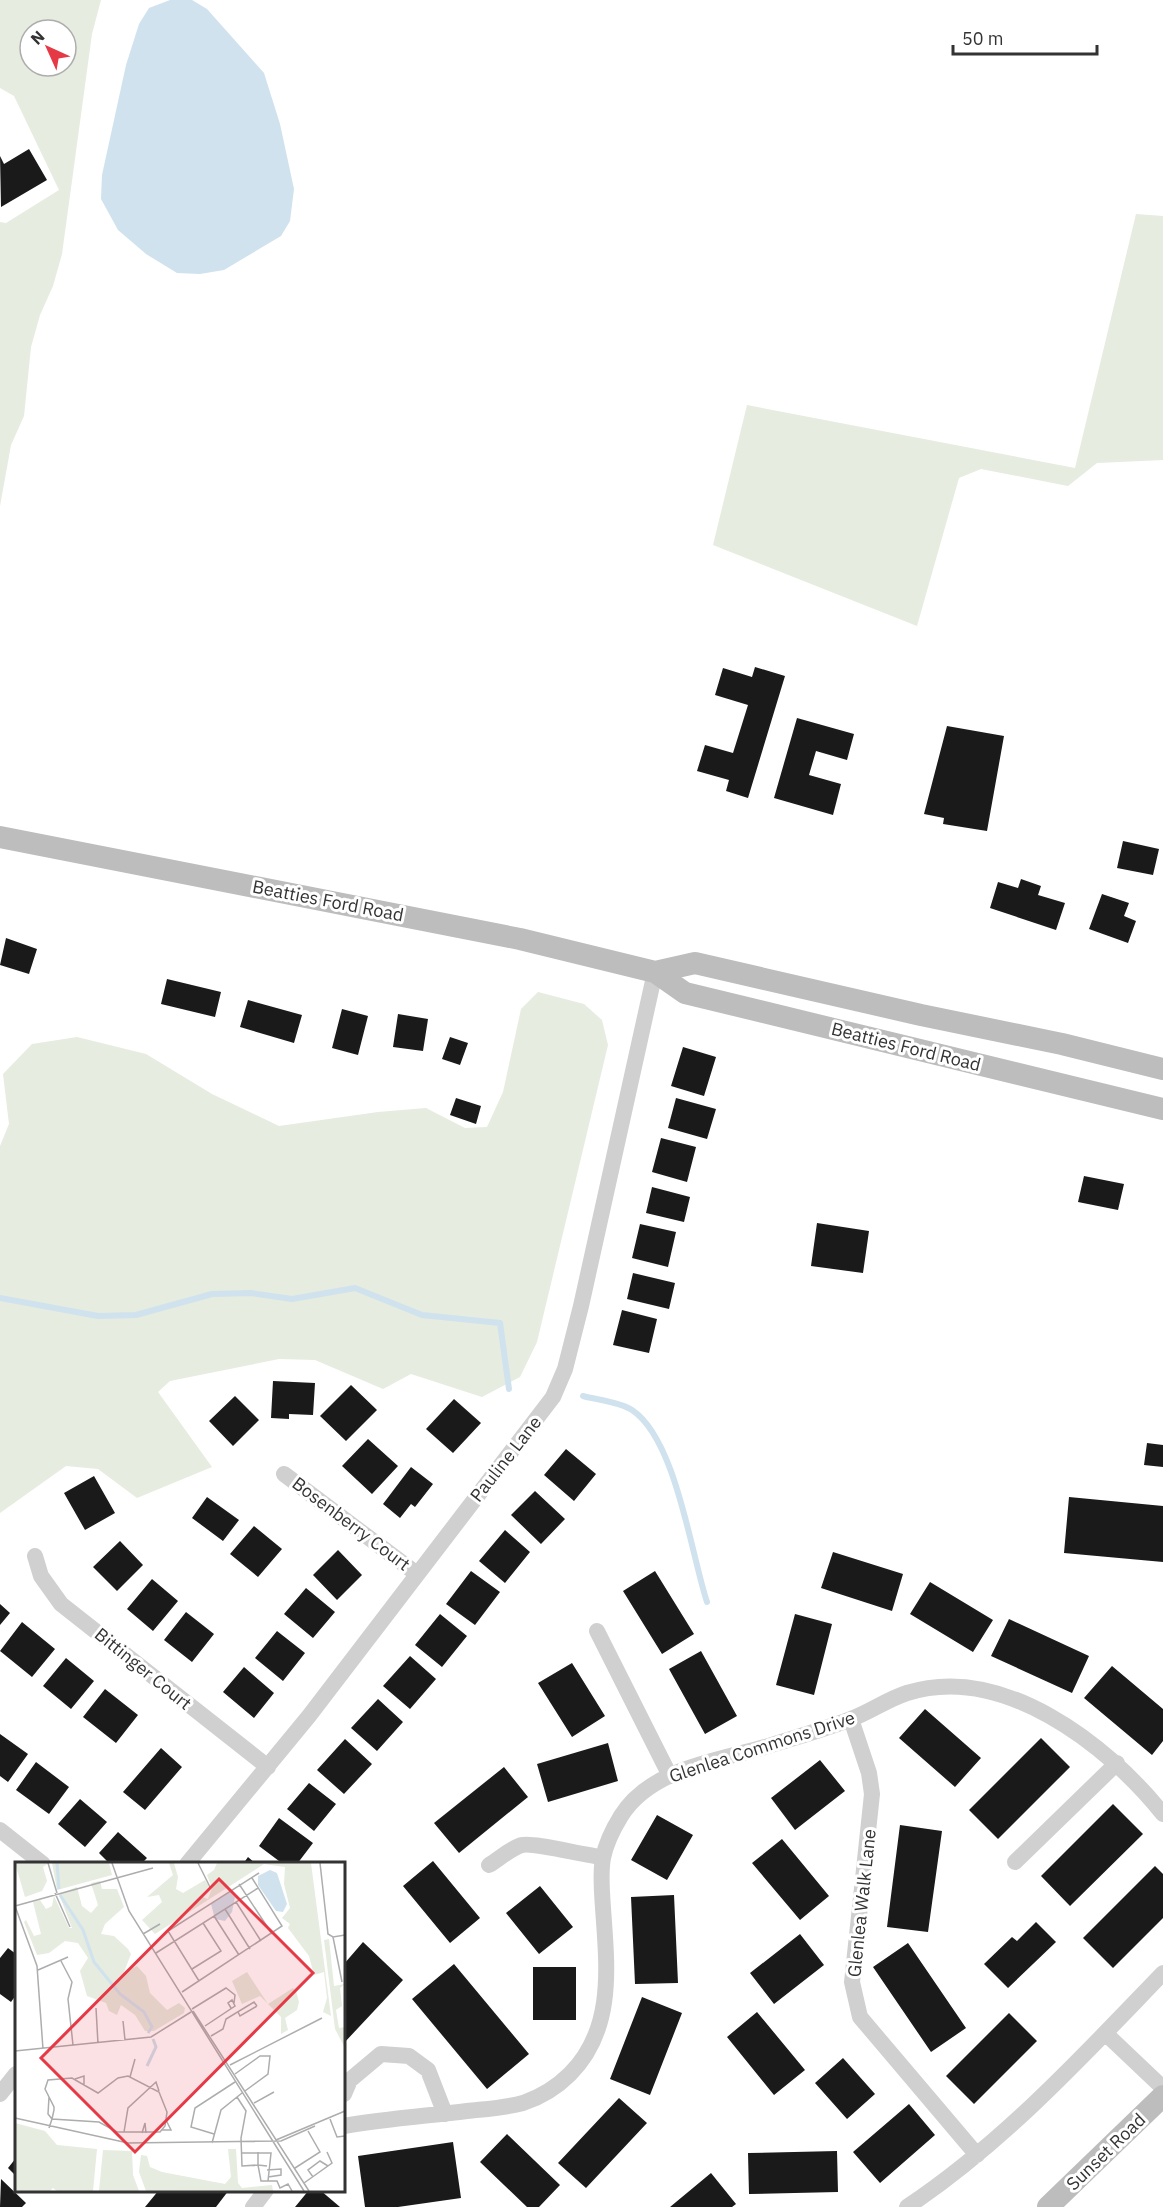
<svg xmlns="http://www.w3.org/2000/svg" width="1163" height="2207" font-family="'IBM Plex Sans',sans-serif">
  <rect width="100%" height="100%" fill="#fff"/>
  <!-- green -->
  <path fill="#e6ecdf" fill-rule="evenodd" d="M0 0H101L92 34 62 254 53 286 40 315 31 347 24 416 11 445 0 506V222L6 223 59 190 14 96 0 88ZM30 30H66V66H30Z
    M1136 214 1163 216V460L1097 463 1068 486 981 469 959 478 917 626 713 545 747 405 1075 468Z
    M538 992 584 1004 602 1020 608 1045 537 1342 520 1377 482 1397 411 1374 383 1389 315 1360 279 1359 170 1381 158 1392 212 1467 137 1498 98 1469 66 1466 0 1513V1146L9 1124 3 1074 32 1044 77 1037 146 1054 212 1094 279 1126 378 1112 426 1108 465 1128 487 1127 503 1092 521 1009Z"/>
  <!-- water -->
  <path fill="#cfe2ee" d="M170 0H192L207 9 264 73 280 124 294 189 290 221 281 236 224 270 200 274 177 273 146 254 118 230 101 199 102 175 126 65 139 24 149 8Z"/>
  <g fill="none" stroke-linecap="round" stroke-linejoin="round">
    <!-- stream -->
    <path stroke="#cfe2ee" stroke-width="6" d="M0 1298 98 1316 136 1315 212 1294 251 1293 292 1299 355 1288 422 1315 500 1323 509 1389
      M583 1396C598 1400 620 1402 632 1410 676 1439 691 1554 707 1602"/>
  </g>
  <!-- building -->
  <path fill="#1a1a1a" d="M29 149 47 180 1 207 0 156 4 164Z
    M755 667 785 676 748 798 726 791 729 780 697 771 705 745 733 753 748 705 715 695 723 668 752 677Z
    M797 718 854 734 847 760 816 751 809 775 841 784 833 815 774 798Z
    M947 726 1004 736 987 831 943 824 944 818 924 814Z
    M1123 841 1159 849 1153 875 1117 868Z
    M1021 879 1041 886 1038 895 1065 903 1056 930 990 908 998 882 1018 888Z
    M1102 894 1129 903 1124 916 1136 921 1128 943 1089 929Z
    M6 938 37 949 29 974 0 965Z
    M167 979 221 992 215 1017 161 1004Z
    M248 1000 302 1015 294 1043 240 1027Z
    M342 1009 368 1016 358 1055 332 1048Z
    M398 1014 428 1019 423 1051 393 1047Z
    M450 1037 468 1043 460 1065 442 1059Z
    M683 1047 716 1057 704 1096 671 1086Z
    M456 1098 481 1106 476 1124 450 1115Z
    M676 1098 716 1109 707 1139 668 1128Z
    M661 1138 696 1147 687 1182 652 1172Z
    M1084 1176 1124 1184 1118 1210 1078 1202Z
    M652 1187 690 1197 684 1222 646 1213Z
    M817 1223 869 1231 863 1273 811 1266Z
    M640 1224 676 1232 668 1267 632 1258Z
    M633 1273 675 1283 669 1309 627 1299Z
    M622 1310 657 1319 649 1353 613 1345Z
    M273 1381 315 1383 313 1415 289 1414V1419L271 1418Z
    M351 1385 377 1410 346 1441 320 1416Z
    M235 1396 259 1420 233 1446 209 1421Z
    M454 1399 481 1423 453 1453 426 1429Z
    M368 1439 398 1466 372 1494 342 1466Z
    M1147 1443 1163 1445V1467L1144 1465Z
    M566 1449 596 1474 574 1501 544 1475Z
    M411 1467 433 1484 415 1507 411 1504 400 1518 383 1504Z
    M94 1476 115 1513 85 1530 64 1493Z
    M535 1491 565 1519 541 1544 511 1515Z
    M207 1497 239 1520 223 1541 192 1518Z
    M1069 1497 1163 1506V1562L1064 1553Z
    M254 1526 282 1549 258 1577 230 1554Z
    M505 1530 530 1552 505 1583 479 1561Z
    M120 1541 143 1565 117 1591 93 1567Z
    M338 1550 362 1575 337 1600 313 1575Z
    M833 1552 903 1574 892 1611 821 1588Z
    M471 1571 500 1592 475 1625 446 1604Z
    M655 1571 694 1634 662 1654 623 1591Z
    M152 1579 178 1601 153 1631 127 1609Z
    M930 1582 993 1620 973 1652 910 1614Z
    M306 1588 335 1612 313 1638 284 1614Z
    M0 1604 10 1613 0 1625Z
    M186 1612 214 1634 192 1662 164 1640Z
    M440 1614 467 1636 442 1667 415 1645Z
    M795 1614 832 1624 814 1695 776 1685Z
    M1009 1619 1089 1656 1072 1693 991 1656Z
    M22 1622 55 1649 32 1677 0 1651Z
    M277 1631 305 1653 283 1681 255 1658Z
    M701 1651 737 1716 705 1734 669 1669Z
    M410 1656 436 1679 410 1709 383 1686Z
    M66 1658 94 1681 71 1709 43 1686Z
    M572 1663 605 1716 572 1737 538 1683Z
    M1112 1666 1163 1709V1741L1152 1755 1084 1698Z
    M244 1667 274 1693 254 1718 223 1692Z
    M105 1689 138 1715 116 1743 83 1717Z
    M378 1699 403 1722 377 1751 351 1728Z
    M925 1709 981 1758 955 1787 899 1738Z
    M0 1734 28 1754 8 1782 0 1776Z
    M1041 1738 1070 1767 998 1839 969 1810Z
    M345 1739 372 1764 344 1794 317 1770Z
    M608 1743 618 1781 548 1802 537 1764Z
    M161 1748 182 1767 145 1810 123 1792Z
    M820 1760 845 1791 795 1830 771 1798Z
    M36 1762 69 1787 49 1814 16 1790Z
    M504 1767 528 1797 459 1853 434 1823Z
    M309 1783 336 1804 314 1831 287 1809Z
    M80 1799 107 1822 85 1847 58 1824Z
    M1113 1804 1143 1834 1070 1906 1041 1876Z
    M657 1815 693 1835 667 1880 631 1860Z
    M279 1818 313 1843 297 1864H283L259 1846Z
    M900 1825 942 1831 928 1932 887 1927Z
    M118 1832 147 1858 141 1864H110L99 1853Z
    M782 1839 829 1896 800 1920 752 1863Z
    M248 1857 256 1864H243Z
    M433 1861 480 1918 450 1943 403 1886Z
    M1155 1866 1163 1874V1918L1113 1968 1083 1938Z
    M540 1886 573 1927 539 1954 506 1913Z
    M674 1895 678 1983 635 1984 631 1897Z
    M1036 1922 1056 1942 1008 1988 984 1964 1012 1937 1017 1941Z
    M800 1934 824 1965 774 2004 750 1973Z
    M363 1942 403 1980 344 2043V1964Z
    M908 1943 966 2028 931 2052 873 1967Z
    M8 1948 16 1954V1995L11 2002 0 1994V1958Z
    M454 1964 529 2054 487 2089 412 1999Z
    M533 1967H576V2020H533Z
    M642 1997 682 2013 650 2095 610 2079Z
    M757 2012 805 2070 774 2095 727 2037Z
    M1009 2013 1037 2041 974 2104 946 2076Z
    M843 2058 875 2094 847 2119 815 2083Z
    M619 2098 647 2123 586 2188 558 2163Z
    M909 2104 935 2135 880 2183 853 2152Z
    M507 2134 560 2185 539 2207H527L480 2162Z
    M453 2142 461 2198 398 2207H365L358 2156Z
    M837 2151 838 2192 749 2194 748 2153Z
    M16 2158V2176L8 2168Z
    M711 2173 736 2204 732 2207H670Z
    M1 2179 26 2203 22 2207H0Z
    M159 2190H229L216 2207H145Z
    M309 2190H320L340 2207H295Z"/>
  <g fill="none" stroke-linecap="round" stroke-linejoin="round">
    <!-- street -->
    <path stroke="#d0d0d0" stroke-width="16" d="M284 1474 417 1574
      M35 1556 41 1576 61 1604 268 1767
      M597 1631 670 1776
      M851 1719 869 1773 872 1794 852 1982 860 2017 977 2155
      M0 1830 43 1864
      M1015 1862 1117 1763
      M187 1864 309 1716 553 1397 565 1369 581 1306 655 972
      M489 1865C499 1859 511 1848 522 1845 534 1842 586 1856 603 1857
      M1105 2033 1163 2088
      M0 2094 16 2074
      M344 2094 350 2080 381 2054 409 2056 428 2070 445 2114
      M344 2126C384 2119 426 2116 467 2111 485 2109 505 2108 523 2103 541 2097 557 2087 570 2074 615 2029 607 1966 603 1908 602 1892 600 1874 603 1858 606 1843 613 1829 621 1816 650 1769 716 1761 765 1747 793 1738 823 1730 851 1719 870 1712 888 1699 907 1693 1002 1663 1107 1744 1163 1814
      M253 2207 266 2190
      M907 2207C1003 2143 1083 2056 1163 1973"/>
    <!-- secondary -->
    <path stroke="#bdbdbd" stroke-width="22" d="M0 837 520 939 655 972 685 993 1163 1109
      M655 972 695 963 921 1015 1062 1044 1163 1069
      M1048 2207 1163 2096"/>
  </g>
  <g text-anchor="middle" stroke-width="6" stroke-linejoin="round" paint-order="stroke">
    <!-- street labels -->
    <g font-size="18" fill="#333" stroke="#fff">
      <text transform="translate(328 901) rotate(11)" y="6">Beatties Ford Road</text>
      <text transform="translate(906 1047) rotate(14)" y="6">Beatties Ford Road</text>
      <text transform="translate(506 1459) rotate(-52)" y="6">Pauline Lane</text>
      <text transform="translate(351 1524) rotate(37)" y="6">Bosenberry Court</text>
      <text transform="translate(143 1669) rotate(39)" y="6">Bittinger Court</text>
      <text transform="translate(762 1747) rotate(-18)" y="6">Glenlea Commons Drive</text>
      <text transform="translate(862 1903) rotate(-84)" y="6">Glenlea Walk Lane</text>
      <text transform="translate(1106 2152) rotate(-44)" y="6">Sunset Road</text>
    </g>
  </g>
  <!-- overview -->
  <g transform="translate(15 1862)">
    <rect width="330" height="330" fill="#fff"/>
    <path d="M0 1H34L28 5 32 19 27 29 10 35ZM37 1H94L97 13 42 28ZM154 1H159L163 15 161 27 168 31 190 18 194 24 185 34 193 37 197 26 192 13 199 8 202 1H296L316 154 308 150 312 136 309 110 299 113 294 94 273 66 275 62 267 56 275 46 269 22 270 5 249 2 140 72 127 58 147 40 144 33 132 35 158 13ZM85 19 87 27H102L109 45 90 62 86 72 99 74 113 87 116 92 109 110 122 104 131 114 135 131 152 148 164 141 170 146 169 151 139 169H130L120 153 106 143 102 153 94 149 91 141 72 134 65 109 73 96 63 81 50 79 34 91 22 93 9 60 11 58 19 74 26 72 18 40 25 38 31 47 37 44 39 34 54 66H57L44 32 62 25 67 44 76 51 83 43 76 21ZM314 77 319 124 330 122 325 126 327 144 321 148 324 166 330 165V186L320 167 309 78ZM232 110 253 142 278 126 281 129 284 140 282 148 270 156 273 168 266 172V155L245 134 227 142 217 119ZM0 261 30 269 42 283 82 287 78 329H42L38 326 35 329H0ZM213 287H221L223 321 227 326 257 323 258 329H131L124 310 126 293 132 294 135 305 147 310 210 322 216 315ZM88 288 117 289 118 313 124 329H84Z" fill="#e6ecdf"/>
    <path d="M255 8 262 11 272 42 268 50 261 49 243 23V14ZM215 30 220 35 217 50 210 59 200 57 196 42Z" fill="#cfe2ee"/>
    <path fill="none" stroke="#cfe2ee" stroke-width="3" d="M42 1 44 27M45 33 68 68 79 100 105 132 129 150 137 165 133 171M132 204 141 185 138 177"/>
    <path fill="none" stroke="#adadad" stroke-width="1.5" d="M33 1 42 31M97 1 114 49 289 329M183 1 195 25M305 1 313 72 318 75 330 73M224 22 257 72M40 31 55 65M221 40 246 79M0 44 22 104 28 187M0 44 138 6M210 47 235 87M199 54 224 93M128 72 145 62M318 75 327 120M141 91 243 26M46 99 57 120 53 137 58 183M177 107 206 89 188 61M23 108 53 95M184 119 153 69 244 11M167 130 267 64 237 16M81 146 83 182M177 147 211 126 220 133 219 141M178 149 294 329M223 150 225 154 242 144M108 159 110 178M190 164 220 144 217 138 213 141 216 146M196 174 208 167 211 157 239 140 242 144M0 189 136 175 176 150M215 203 307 156M220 212 245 194H255L253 212 230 229M115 215 120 197M60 217 69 214V224M0 235V255M34 235 33 252 37 257 84 260 102 270H145L150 264 152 250 144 230 113 214 103 216 83 231 57 216 33 218 30 227 39 245V248L37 257 34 266M222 235 231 249 226 276 227 304 243 303 246 319H262L265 326 273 322 277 329M239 241 259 230M0 256 113 281 266 279 300 264M315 257 322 275 330 274M147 268H156L151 258M109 270 113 246 141 220 144 229M127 271 130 261 131 271M199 272 176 265 180 246 220 220M261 278 330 249M197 281 206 248 227 231M243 290V303L252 304M226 291H256L253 319M280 306 305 290 293 269M252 308 266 307V313L253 315M298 315 293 308 305 299 313 304M289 321 317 301 312 290"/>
    <path fill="#e63946" fill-opacity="0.15" stroke="#e63946" stroke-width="3" d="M204 17 298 111 120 290 26 196Z"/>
    <rect width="330" height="330" fill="none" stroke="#333" stroke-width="3"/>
  </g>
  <!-- north arrow -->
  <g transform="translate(48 48) rotate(315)"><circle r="28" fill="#ffffff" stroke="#adadad" stroke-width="1.5"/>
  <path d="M0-4.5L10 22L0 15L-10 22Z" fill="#e63946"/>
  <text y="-9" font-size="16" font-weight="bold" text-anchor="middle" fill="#333333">N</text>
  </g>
  <!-- scale -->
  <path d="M953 45v9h144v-9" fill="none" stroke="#333333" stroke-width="3"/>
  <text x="962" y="45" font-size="18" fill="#333333" stroke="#ffffff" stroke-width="4.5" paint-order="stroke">50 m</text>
</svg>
